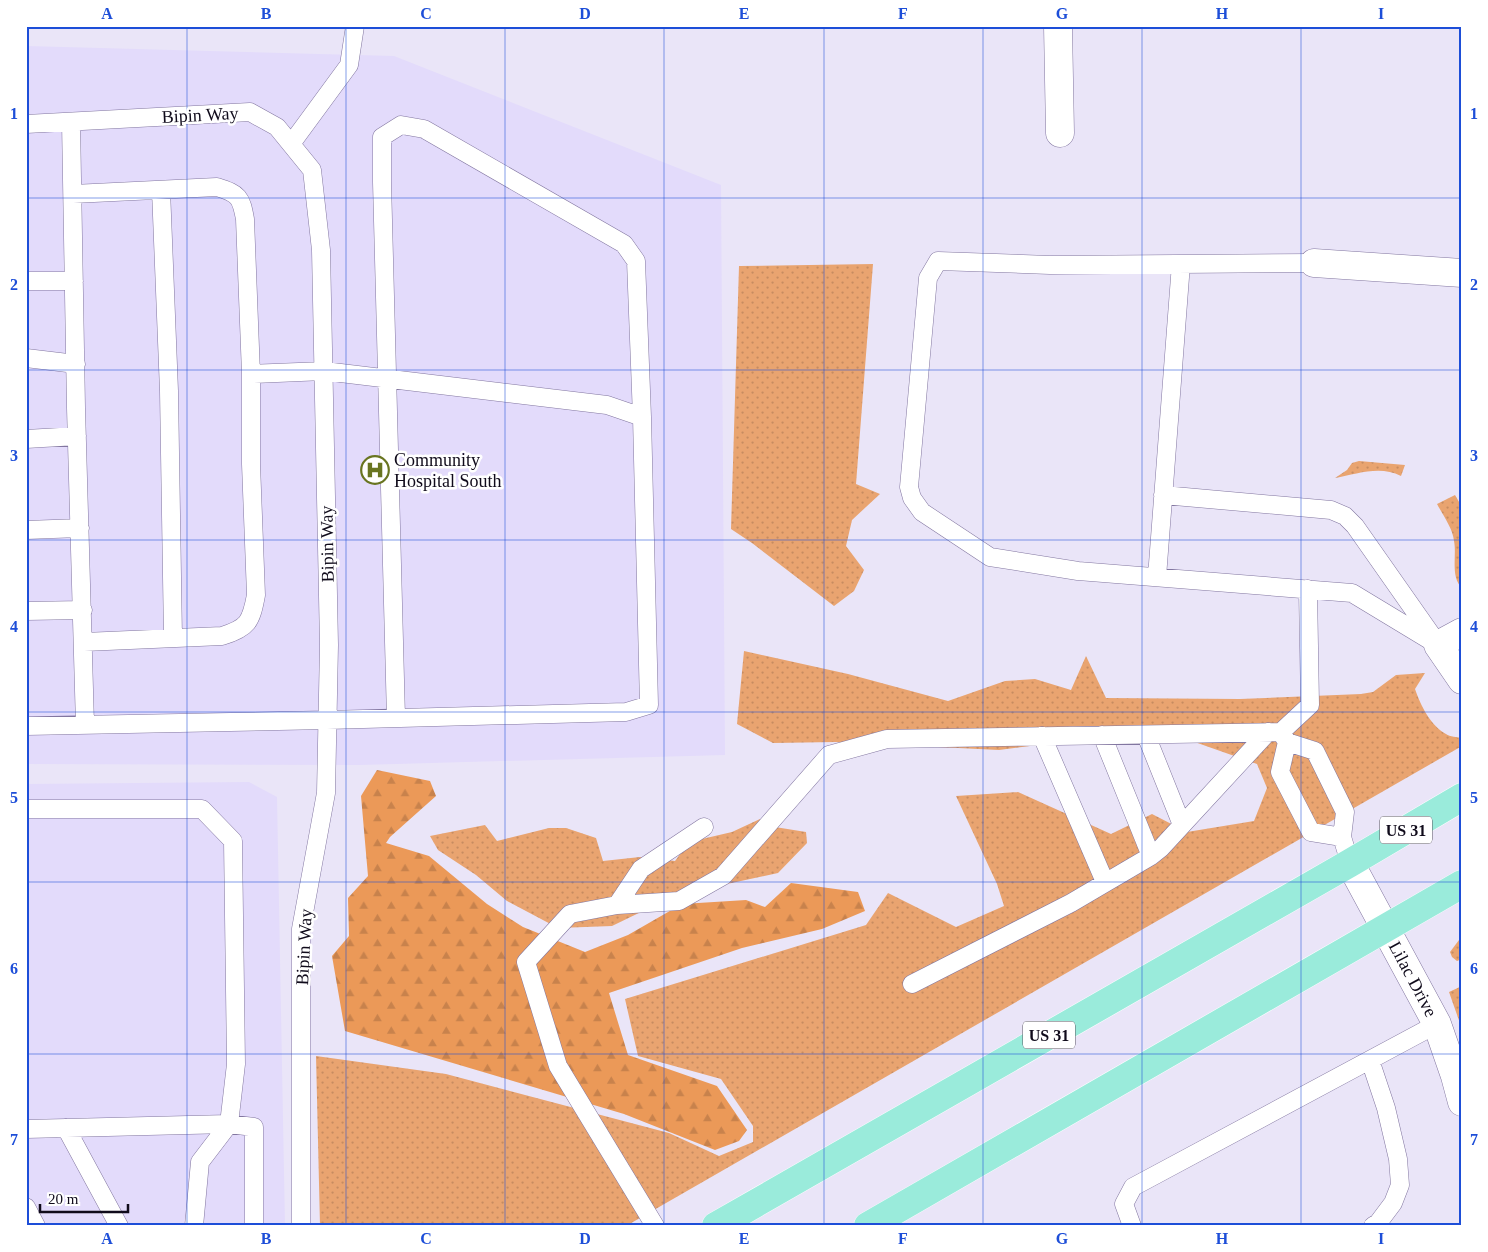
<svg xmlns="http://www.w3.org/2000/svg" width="1488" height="1252" font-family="'Times New Roman',serif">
  <defs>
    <pattern id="grass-dots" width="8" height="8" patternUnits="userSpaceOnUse" patternTransform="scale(1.25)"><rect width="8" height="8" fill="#e9a470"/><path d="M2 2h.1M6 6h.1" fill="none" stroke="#c78c60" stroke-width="1.8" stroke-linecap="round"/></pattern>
    <pattern id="forest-firs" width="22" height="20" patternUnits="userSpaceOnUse" patternTransform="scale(1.25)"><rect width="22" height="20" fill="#eb9958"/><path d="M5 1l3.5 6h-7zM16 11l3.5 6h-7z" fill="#c8824c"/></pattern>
  </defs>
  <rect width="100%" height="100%" fill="#eae5f8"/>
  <!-- built -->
  <path fill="#e3dbfb" d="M26 46 394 56 721 185 725 755 359 765 26 764Z
    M249 782 277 797 285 1226H26V784Z"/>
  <!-- grass -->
  <path fill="url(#grass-dots)" d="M873 264 856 484 880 494 852 520 846 546 864 570 854 591 834 606 752 543 731 529 739 266Z
    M1359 461 1405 465 1401 476C1380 465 1357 474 1335 478L1347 470 1352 463Z
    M1455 495 1462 507V588C1450 577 1457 555 1454 541 1453 529 1443 515 1437 504Z
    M744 651 848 674 948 701 1005 681 1035 679 1071 690 1086 656 1106 698 1240 699 1361 694 1373 692 1396 675 1425 673 1415 689C1421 706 1430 725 1446 734 1450 737 1457 737 1462 738V746L626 1226H320L316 1056 446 1074 669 1133 719 1156 753 1142V1126L721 1079 638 1056 625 999 866 925 888 893 956 927 1004 906 997 884 956 796 1018 792 1111 834 1152 814 1187 832 1254 821 1267 788 1257 764 1189 740 1102 737 999 750 835 742 773 743 737 724Z
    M760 819 775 827 806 832 807 843 778 873 676 895 612 926 558 928 507 901 476 875 438 850 430 836 485 825 497 841 549 828H566L596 838 603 861 640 857 675 861 689 842 732 832Z
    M1462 936V959L1457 961 1452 957 1450 952Z
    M1462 986V1029L1449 992Z"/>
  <!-- forest -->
  <path fill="url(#forest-firs)" d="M377 770 430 781 436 796 390 837 386 843 429 856 487 904 523 927 585 952 628 935 682 904 746 900 765 907 791 883 858 892 865 911 822 929 742 948 609 993 628 1055 717 1086 747 1130 739 1141 715 1150 624 1114 345 1031 332 956 349 936 348 898 368 876 361 796Z"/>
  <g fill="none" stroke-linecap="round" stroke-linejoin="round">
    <defs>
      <path id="service" d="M71 122 76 408 85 725
        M26 124 250 112 277 127 312 170 321 250 329 645 326 793 301 929V1226
        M291 144 349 65 355 26
        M161 190 169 391 173 638
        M1314 263 1050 265 938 261 928 278 909 487 912 498 922 512 990 557 1078 571 1352 593 1438 645
        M26 281H74
        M26 358 76 364
        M26 439 77 436
        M1163 495 1331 510 1345 516 1355 526 1435 640
        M26 530 80 528
        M1157 577 1181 264
        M26 611 83 610
        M84 642 222 636C248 628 251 622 256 595L251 464V374
        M396 718 382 182V137L401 125 424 129 624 244 636 261 642 417
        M26 726 327 720 626 712 649 705 642 417 607 405 324 371 251 374 245 219C241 197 239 194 217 187L73 194
        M1281 732 1310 705 1308 589
        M1102 735 1151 856
        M1146 735 1182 825
        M1042 736 1105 882
        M26 809H202L233 841 236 1064 229 1124 200 1162 194 1226
        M1342 837 1311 832 1280 772 1287 742 1315 751 1345 812 1342 837 1350 863
        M617 905 641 869 704 827
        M912 984 1071 903 1151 856 1161 848 1268 732
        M1370 1060 1386 1108 1398 1159 1400 1185 1393 1203 1378 1223 1373 1226
        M66 1128 119 1226
        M26 1129 229 1124 254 1127V1226
        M26 1207 36 1226
        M655 1226 558 1066 526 962 570 914 617 905 679 901 723 876 829 755 887 739 1281 732 1287 742
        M1132 1226 1124 1204 1133 1187 1437 1024"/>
      <path id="minor" d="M1058 26 1060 133
        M1314 263 1462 273
        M1462 632 1438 645 1462 680
        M1350 863 1437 1024 1455 1076 1462 1102"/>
      <path id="primary" d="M716 1226 1350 863 1462 797
        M868 1226 1462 884"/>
    </defs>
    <!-- service casing -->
    <use href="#service" stroke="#8276a0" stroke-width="19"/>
    <!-- minor casing -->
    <use href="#minor" stroke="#8276a0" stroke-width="29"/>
    <!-- primary casing -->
    <use href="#primary" stroke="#fff" stroke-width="29"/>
    <!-- service -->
    <use href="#service" stroke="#fff" stroke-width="18"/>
    <!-- minor -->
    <use href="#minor" stroke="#fff" stroke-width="28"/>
    <!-- primary -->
    <use href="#primary" stroke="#9aebdb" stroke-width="28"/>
  </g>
  <!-- grid -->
  <path fill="none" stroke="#1d4ed8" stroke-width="1" stroke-opacity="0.55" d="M187 26V1226M346 26V1226M505 26V1226M664 26V1226M824 26V1226M983 26V1226M1142 26V1226M1301 26V1226M26 198H1462M26 370H1462M26 540H1462M26 712H1462M26 882H1462M26 1054H1462"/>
  <!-- icons -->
  <defs>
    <symbol id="hospital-ring" viewBox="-11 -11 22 22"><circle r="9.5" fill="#fff" stroke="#697521" stroke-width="1.5"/><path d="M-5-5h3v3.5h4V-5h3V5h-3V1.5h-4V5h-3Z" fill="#697521"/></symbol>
  </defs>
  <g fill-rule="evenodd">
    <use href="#hospital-ring" x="359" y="454" width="32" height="32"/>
  </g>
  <g text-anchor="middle" stroke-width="5" stroke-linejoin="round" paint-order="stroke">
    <!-- shield labels -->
    <g fill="#fff" stroke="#58545f" stroke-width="1">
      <rect x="1380" y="816.5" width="52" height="27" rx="4"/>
      <rect x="1023" y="1021.5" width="52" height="27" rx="4"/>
    </g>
    <g font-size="16" font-weight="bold" fill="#100b1b">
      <text x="1406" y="836">US 31</text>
      <text x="1049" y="1041">US 31</text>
    </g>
    <!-- street labels -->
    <g font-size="18" fill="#100b1b" stroke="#fff">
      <text transform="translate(200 115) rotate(-3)" y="6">Bipin Way</text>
      <text transform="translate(327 544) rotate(-91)" y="6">Bipin Way</text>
      <text transform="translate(304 947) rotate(-87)" y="6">Bipin Way</text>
      <text transform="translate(1413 979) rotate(62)" y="6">Lilac Drive</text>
    </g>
    <!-- poi labels -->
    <g font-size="18" fill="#100b1b" stroke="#fff" text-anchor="start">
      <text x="394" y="466">Community<tspan x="394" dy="21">Hospital South</tspan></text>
    </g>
  </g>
  <!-- border -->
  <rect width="1488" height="1252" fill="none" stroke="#ffffff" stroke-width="55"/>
  <!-- scale -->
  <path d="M40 1204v8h88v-8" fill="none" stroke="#100b1b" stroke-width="2.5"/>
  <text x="48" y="1204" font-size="15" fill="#100b1b" stroke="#ffffff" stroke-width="4" paint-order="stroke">20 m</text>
  <rect x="28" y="28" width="1432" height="1196" fill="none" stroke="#1d4ed8" stroke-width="2"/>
  <g font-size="16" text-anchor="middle" font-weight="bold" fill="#1d4ed8">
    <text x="107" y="19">A</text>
    <text x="266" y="19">B</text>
    <text x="426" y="19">C</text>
    <text x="585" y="19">D</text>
    <text x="744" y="19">E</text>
    <text x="903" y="19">F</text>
    <text x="1062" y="19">G</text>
    <text x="1222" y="19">H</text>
    <text x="1381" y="19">I</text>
    <text x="14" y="119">1</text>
    <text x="1474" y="119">1</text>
    <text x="14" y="290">2</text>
    <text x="1474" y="290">2</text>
    <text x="14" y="461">3</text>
    <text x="1474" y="461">3</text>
    <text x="14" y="632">4</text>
    <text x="1474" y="632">4</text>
    <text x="14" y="803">5</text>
    <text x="1474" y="803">5</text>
    <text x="14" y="974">6</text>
    <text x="1474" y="974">6</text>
    <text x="14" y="1145">7</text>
    <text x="1474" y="1145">7</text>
    <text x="107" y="1244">A</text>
    <text x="266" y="1244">B</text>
    <text x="426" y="1244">C</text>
    <text x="585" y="1244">D</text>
    <text x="744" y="1244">E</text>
    <text x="903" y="1244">F</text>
    <text x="1062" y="1244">G</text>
    <text x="1222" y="1244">H</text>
    <text x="1381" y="1244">I</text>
  </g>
</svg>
